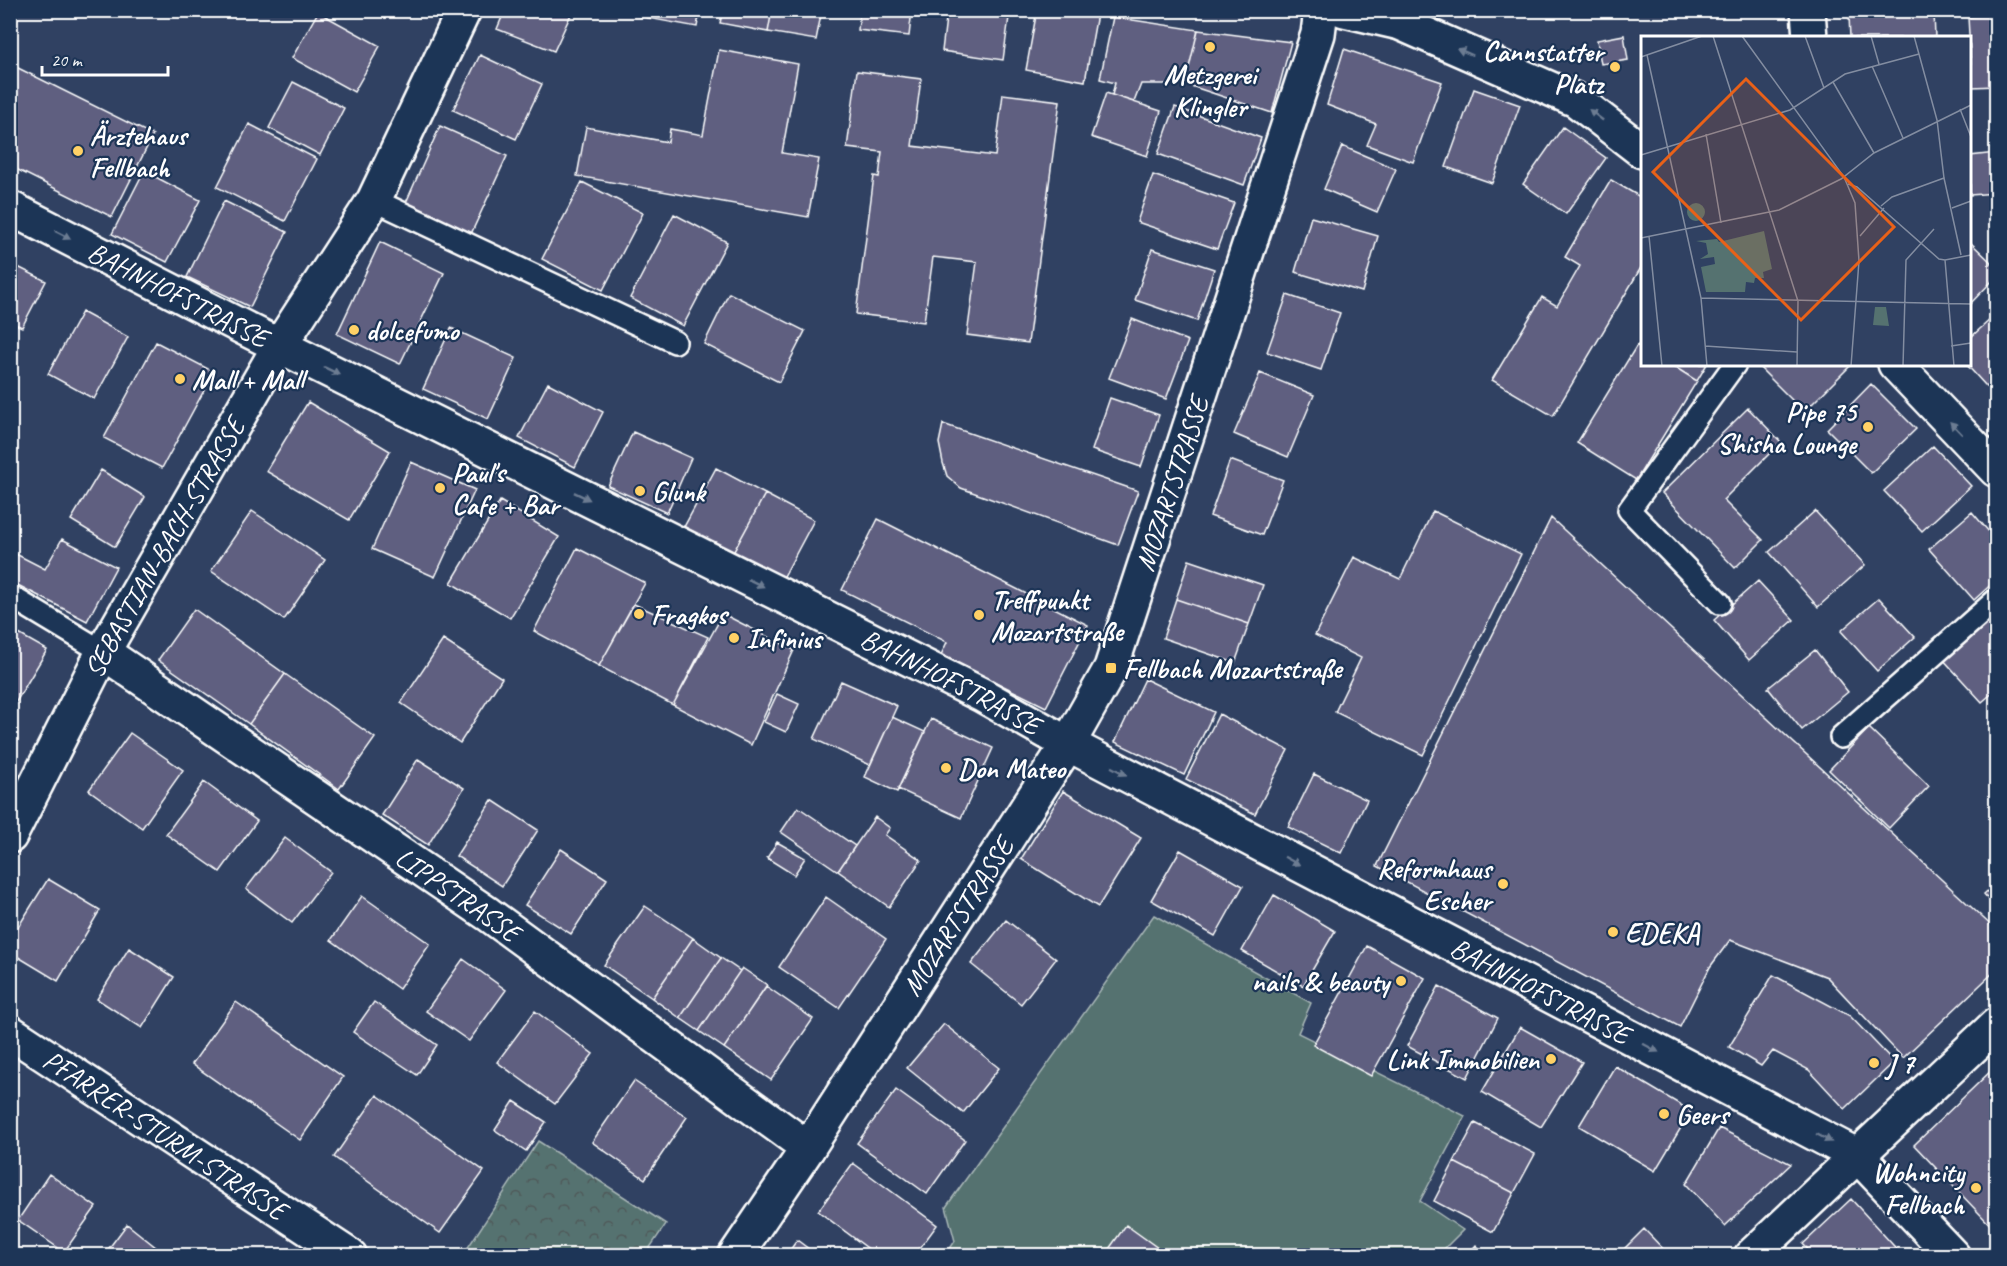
<svg xmlns="http://www.w3.org/2000/svg" width="2007" height="1266" font-family="Caveat,sans-serif">
  <defs>
    <pattern id="forest-crowns" width="20" height="18" patternUnits="userSpaceOnUse" patternTransform="scale(1.5)"><rect width="20" height="18" fill="#557270"/><path d="M2 6a3 3 0 1 1 6 0M12 15a3 3 0 1 1 6 0" fill="none" stroke="#4f5959"/></pattern>
  </defs>
  <rect width="100%" height="100%" fill="#304162"/>
  <filter id="ink" filterUnits="userSpaceOnUse"><feTurbulence type="fractalNoise" baseFrequency=".0167" numOctaves="2"/><feDisplacementMap in="SourceGraphic" scale="12" xChannelSelector="R" yChannelSelector="G"/><feConvolveMatrix kernelMatrix="1 2 1 2 8 2 1 2 1" color-interpolation-filters="sRGB"/></filter>
  <g filter="url(#ink)">
    <!-- forest -->
    <path fill="url(#forest-crowns)" stroke="#aab8b8" stroke-width="1.5" d="M538 1141 666 1224 645 1255H463Z"/>
    <!-- garden -->
    <path fill="#557270" stroke="#aab8b8" stroke-width="1.5" d="M1154 915 1311 1003 1298 1033 1465 1116 1420 1201 1463 1230 1438 1255 945 1256 955 1241 946 1207Z"/>
    <!-- building -->
    <path fill="#5f5f80" stroke="#fff" stroke-width="1.5" d="M505 10H573L554 51 497 29Z
      M638 10H700L697 27 637 16Z
      M723 10H772L768 32 720 23Z
      M772 10H822L816 40 768 32Z
      M860 10H912L909 36 858 30Z
      M947 10H1010L1003 60 942 51Z
      M1037 10H1075L1097 14 1085 81 1026 70Z
      M318 12 380 46 354 92 292 58Z
      M1934 12 1935 38H1850L1849 15Z
      M1996 15V86L1972 87 1968 17Z
      M1113 17 1198 30 1185 84H1141L1134 102 1112 95 1115 83 1100 79Z
      M1198 30 1291 42 1272 113 1185 84Z
      M1624 35 1628 60 1601 64 1597 40Z
      M1344 49 1442 82 1413 162 1367 145 1376 124 1327 105Z
      M719 50 798 64 782 153 819 159 808 217 577 176 586 127 668 142 670 129 703 135Z
      M480 55 542 84 516 139 453 110Z
      M10 64 153 135 112 217 10 166Z
      M857 71 921 79 912 146 995 156 1003 94 1060 101 1028 343 967 335 977 262 933 257 924 322 856 314 874 176 879 177 882 152 847 148Z
      M293 82 344 108 320 155 269 128Z
      M1474 89 1520 105 1492 183 1446 167Z
      M1106 93 1161 111 1147 156 1091 137Z
      M1175 107 1261 138 1244 185 1158 154Z
      M249 124 317 159 285 221 217 187Z
      M440 126 507 156 470 236 404 207Z
      M1563 127 1606 158 1566 214 1523 184Z
      M1342 146 1396 169 1377 212 1324 189Z
      M1996 153V193L1970 195V156Z
      M144 171 200 200 167 262 112 234Z
      M1153 175 1234 203 1217 249 1137 222Z
      M1611 180 1642 198V266L1553 416 1492 380 1542 297 1557 306 1580 266 1565 257Z
      M582 182 643 213 603 290 542 259Z
      M224 201 287 232 250 307 187 277Z
      M674 214 727 242 683 326 630 298Z
      M1311 217 1378 236 1362 292 1295 272Z
      M380 242 444 273 400 364 337 334Z
      M1970 242 1996 267V277L1970 304Z
      M1152 249 1214 269 1197 321 1135 300Z
      M12 264 46 281 22 327 10 322Z
      M729 293 805 331 779 382 704 344Z
      M1287 295 1340 313 1321 370 1267 352Z
      M82 312 128 337 94 399 48 374Z
      M1993 317 1996 321V397L1966 364H1970V338Z
      M1132 319 1188 341 1166 399 1109 378Z
      M451 328 516 358 488 419 423 389Z
      M156 342 214 372 162 468 104 438Z
      M1637 345 1642 348V364H1670L1697 381 1636 480 1577 443Z
      M1670 364H1707L1697 381Z
      M1756 364H1852L1804 412Z
      M1260 373 1314 395 1288 457 1234 434Z
      M548 383 603 412 575 467 519 438Z
      M1871 384 1916 429 1871 473 1827 429Z
      M1110 398 1159 415 1141 467 1092 450Z
      M308 402 390 451 349 520 266 471Z
      M1748 408 1781 442 1723 500 1763 540 1735 568 1662 493Z
      M943 424 1138 491 1118 545 961 488 947 476 943 463 939 443Z
      M633 432 691 458 667 513 608 486Z
      M1933 446 1971 486 1922 531 1884 491Z
      M1230 460 1283 480 1262 535 1210 516Z
      M411 462 475 490 435 577 372 549Z
      M716 468 765 494 733 553 684 527Z
      M101 470 145 497 115 547 71 520Z
      M765 494 814 520 782 580 733 553Z
      M500 501 559 537 510 618 451 583Z
      M252 511 325 560 284 620 211 571Z
      M1433 511 1521 554 1423 755 1335 712 1361 658 1315 635 1354 557 1400 579Z
      M1815 511 1865 565 1818 607 1769 552Z
      M1972 512 1996 540V580L1974 600 1929 549Z
      M1551 518 1996 930V970L1903 1058 1827 977 1730 940 1710 967 1680 1027 1377 866Z
      M878 519 1088 625 1046 707 941 655 947 642 842 590Z
      M62 539 116 567 87 621 10 581V551L45 569Z
      M577 548 645 583 599 666 534 631Z
      M1189 560 1263 585 1249 624 1176 599Z
      M1758 581 1794 620 1749 660 1714 620Z
      M1879 598 1915 637 1877 671 1841 631Z
      M1176 599 1249 624 1235 663 1163 638Z
      M634 604 708 637 673 705 599 666Z
      M1996 608V690L1982 702 1941 657Z
      M194 609 285 674 249 724 158 660Z
      M723 614 794 650 751 745 673 705Z
      M10 629 47 650 10 712Z
      M443 640 502 678 460 743 401 703Z
      M1815 650 1848 692 1802 730 1768 688Z
      M285 674 375 738 339 789 249 724Z
      M1145 679 1214 712 1184 775 1115 742Z
      M841 681 897 706 870 765 814 739Z
      M777 694 799 704 786 732 764 722Z
      M1219 714 1288 750 1255 814 1186 779Z
      M892 717 925 732 897 792 865 777Z
      M931 719 993 748 961 818 898 789Z
      M1869 728 1929 786 1889 828 1829 770Z
      M130 733 183 770 142 828 89 790Z
      M418 759 464 788 428 845 382 815Z
      M1314 774 1367 800 1341 853 1288 827Z
      M204 782 257 821 220 872 166 834Z
      M1063 791 1141 838 1098 907 1021 859Z
      M492 800 538 830 502 886 456 856Z
      M798 807 855 846 838 871 781 832Z
      M875 817 890 828 885 835 921 860 889 907 838 871Z
      M285 838 331 872 292 923 246 889Z
      M777 842 805 858 794 875 767 858Z
      M561 849 607 879 571 934 525 905Z
      M1180 850 1243 886 1215 936 1151 900Z
      M48 879 100 910 58 981 10 952V940Z
      M1996 883V908L1984 894Z
      M1274 895 1335 931 1303 986 1242 951Z
      M362 896 430 944 399 989 331 940Z
      M826 897 886 939 839 1008 779 967Z
      M645 906 693 938 652 998 604 965Z
      M1006 920 1056 959 1021 1004 971 964Z
      M693 938 721 958 680 1018 652 998Z
      M1367 946 1425 978 1371 1076 1313 1045Z
      M129 948 174 977 142 1028 97 999Z
      M721 958 740 971 699 1031 680 1018Z
      M463 959 506 990 469 1041 426 1011Z
      M742 968 767 985 724 1048 699 1031Z
      M1773 975 1850 1016 1894 1062 1845 1109 1809 1070 1773 1051 1761 1066 1729 1047Z
      M766 986 813 1019 771 1080 724 1048Z
      M1439 986 1498 1018 1467 1078 1407 1046Z
      M236 1002 343 1077 300 1140 192 1064Z
      M374 1002 437 1045 417 1075 353 1032Z
      M535 1011 593 1054 555 1104 497 1062Z
      M944 1024 999 1068 963 1113 907 1068Z
      M1520 1027 1582 1062 1541 1127 1482 1092Z
      M1615 1066 1691 1111 1655 1171 1579 1126Z
      M1996 1066V1231L1914 1145Z
      M634 1081 687 1117 645 1179 592 1142Z
      M896 1090 965 1140 927 1194 857 1143Z
      M377 1095 484 1171 440 1233 334 1157Z
      M514 1101 546 1122 526 1151 495 1130Z
      M1475 1123 1535 1154 1514 1193 1454 1162Z
      M1719 1128 1791 1164 1725 1226 1686 1184Z
      M1454 1162 1514 1193 1493 1232 1434 1201Z
      M853 1163 937 1225 914 1256H878L818 1211Z
      M49 1174 96 1207 64 1252 18 1220Z
      M1851 1199 1903 1256H1814L1803 1244Z
      M127 1224 167 1256H103Z
      M1126 1225 1169 1256H1104Z
      M1644 1229 1670 1256H1617Z
      M797 1240 818 1256H786Z
      M1476 1245 1487 1256H1466Z"/>
    <g fill="none" stroke-linecap="round" stroke-linejoin="round">
      <defs>
        <path id="lane" d="M374 200 675 342
          M10 596 103 652
          M1720 603 1629 510 1735 364
          M1841 737 1996 600"/>
        <g id="street">
          <path d="M1808 10 1810 38"/>
          <path id="s1" d="M103 652 488 914 808 1148"/>
          <path id="s2" d="M10 836 103 652 280 345 374 200 464 10"/>
          <path id="s3" d="M10 1032 350 1256"/>
          <path id="s4" d="M735 1256 808 1148 1068 744 1111 668 1318 34 1321 10"/>
          <path d="M1751 1256 1996 1025"/>
        </g>
        <g id="secondary">
          <path d="M1344 10 1400 23 1576 100 1642 151"/>
          <path id="s5" d="M10 208 252 332 982 695 1068 744 1858 1156 1953 1256"/>
          <path d="M1895 364 1996 470"/>
        </g>
      </defs>
      <!-- lane casing -->
      <use href="#lane" stroke="#fff" stroke-width="26"/>
      <!-- street casing -->
      <use href="#street" stroke="#fff" stroke-width="38"/>
      <!-- secondary casing -->
      <use href="#secondary" stroke="#fff" stroke-width="38"/>
      <!-- lane -->
      <use href="#lane" stroke="#1d3557" stroke-width="21"/>
      <!-- street -->
      <use href="#street" stroke="#1d3557" stroke-width="33"/>
      <!-- secondary -->
      <use href="#secondary" stroke="#1d3557" stroke-width="33"/>
    </g>
    <!-- one-way arrows -->
    <defs><path id="oneway-solid" d="M-6-.8H1V-3.2L6.5 0L1 3.2V.8H-6Z" transform="scale(1.5)"/></defs>
    <g fill="#6c7c92">
      <use href="#oneway-solid" transform="translate(1465 52) rotate(-157)"/>
      <use href="#oneway-solid" transform="translate(1596 115) rotate(-142)"/>
      <use href="#oneway-solid" transform="translate(63 235) rotate(27)"/>
      <use href="#oneway-solid" transform="translate(332 371) rotate(26)"/>
      <use href="#oneway-solid" transform="translate(1956 428) rotate(-134)"/>
      <use href="#oneway-solid" transform="translate(582 496) rotate(26)"/>
      <use href="#oneway-solid" transform="translate(756 583) rotate(26)"/>
      <use href="#oneway-solid" transform="translate(1119 771) rotate(28)"/>
      <use href="#oneway-solid" transform="translate(1292 861) rotate(28)"/>
      <use href="#oneway-solid" transform="translate(1651 1048) rotate(28)"/>
      <use href="#oneway-solid" transform="translate(1824 1138) rotate(28)"/>
    </g>
  </g>
  <!-- markers -->
  <g fill="#ffd166" stroke="#1d3557" stroke-width="2">
    <circle cx="1210" cy="47" r="6"/>
    <circle cx="1615" cy="67" r="6"/>
    <circle cx="78" cy="151" r="6"/>
    <circle cx="354" cy="330" r="6"/>
    <circle cx="180" cy="379" r="6"/>
    <circle cx="1868" cy="427" r="6"/>
    <circle cx="440" cy="488" r="6"/>
    <circle cx="640" cy="491" r="6"/>
    <circle cx="639" cy="614" r="6"/>
    <circle cx="979" cy="615" r="6"/>
    <circle cx="734" cy="638" r="6"/>
    <rect x="1105" y="662" width="12" height="12" rx="3"/>
    <circle cx="946" cy="768" r="6"/>
    <circle cx="1503" cy="884" r="6"/>
    <circle cx="1613" cy="932" r="6"/>
    <circle cx="1401" cy="981" r="6"/>
    <circle cx="1551" cy="1059" r="6"/>
    <circle cx="1874" cy="1063" r="6"/>
    <circle cx="1664" cy="1114" r="6"/>
    <circle cx="1976" cy="1188" r="6"/>
  </g>
  <g text-anchor="middle" stroke-width="4.5" stroke-linejoin="round" paint-order="stroke">
    <!-- poi labels -->
    <g font-size="28" font-weight="bold" fill="#fff" stroke="#1d3557" text-anchor="start">
      <text x="1603" y="61" text-anchor="end">Cannstatter<tspan x="1603" dy="32">Platz</tspan></text>
      <text x="1210" y="84" text-anchor="middle">Metzgerei<tspan x="1210" dy="32">Klingler</tspan></text>
      <text x="90" y="145">Ärztehaus<tspan x="90" dy="32">Fellbach</tspan></text>
      <text x="366" y="340">dolcefumo</text>
      <text x="192" y="389">Mall + Mall</text>
      <text x="1856" y="421" text-anchor="end">Pipe 75<tspan x="1856" dy="32">Shisha Lounge</tspan></text>
      <text x="452" y="482">Paul's<tspan x="452" dy="32">Cafe + Bar</tspan></text>
      <text x="652" y="501">Glunk</text>
      <text x="991" y="609">Treffpunkt<tspan x="991" dy="32">Mozartstraße</tspan></text>
      <text x="651" y="624">Fragkos</text>
      <text x="746" y="648">Infinius</text>
      <text x="1123" y="678">Fellbach Mozartstraße</text>
      <text x="958" y="778">Don Mateo</text>
      <text x="1491" y="878" text-anchor="end">Reformhaus<tspan x="1491" dy="32">Escher</tspan></text>
      <text x="1625" y="942">EDEKA</text>
      <text x="1389" y="991" text-anchor="end">nails &amp; beauty</text>
      <text x="1539" y="1069" text-anchor="end">Link Immobilien</text>
      <text x="1886" y="1073">J 7</text>
      <text x="1676" y="1124">Geers</text>
      <text x="1964" y="1182" text-anchor="end">Wohncity<tspan x="1964" dy="32">Fellbach</tspan></text>
    </g>
    <!-- street labels -->
    <g font-size="28" fill="#fff" stroke="#1d3557">
      <text dy="10" stroke="none"><textPath href="#s5" startOffset="189">BAHNHOFSTRASSE</textPath></text>
      <text dy="10" stroke="none"><textPath href="#s4" startOffset="892">MOZARTSTRASSE</textPath></text>
      <text dy="10" stroke="none"><textPath href="#s2" startOffset="327">SEBASTIAN-BACH-STRASSE</textPath></text>
      <text dy="10" stroke="none"><textPath href="#s5" startOffset="1053">BAHNHOFSTRASSE</textPath></text>
      <text dy="10" stroke="none"><textPath href="#s1" startOffset="430">LIPPSTRASSE</textPath></text>
      <text dy="10" stroke="none"><textPath href="#s4" startOffset="406">MOZARTSTRASSE</textPath></text>
      <text dy="10" stroke="none"><textPath href="#s5" startOffset="1719">BAHNHOFSTRASSE</textPath></text>
      <text dy="10" stroke="none"><textPath href="#s3" startOffset="186">PFARRER-STURM-STRASSE</textPath></text>
    </g>
  </g>
  <!-- overview -->
  <g transform="translate(1641 36)">
    <rect width="330" height="330" fill="#304162"/>
    <path d="M46 176a9 9 0 1 1 18 0a9 9 0 1 1-18 0ZM234 271H245L248 290 232 289Z" fill="#557270"/>
    <path d="M123 195 131 233 122 236 123 242H114L113 247 105 246 104 256H65L60 231 74 228 73 221 59 223 67 218 65 207 55 205 76 203 78 206Z" fill="#557270"/>
    <path fill="none" stroke="#838da1" stroke-width="1.5" d="M72 0 157 265 156 330M101 0 203 141 214 167 218 225 210 330M164 0 183 52M230 0 238 28M273 0 296 84 303 142 320 219M6 19 60 262 66 330M0 21 61 0M231 30 262 102M192 46 233 117M319 73 330 101M65 98 80 187M0 119 149 74 204 38 278 18M207 148 216 151 298 223 304 224M240 170 251 161 303 142M311 172 330 165M8 200 21 330M219 200 243 172M0 202 138 174 200 143 233 117 330 69M304 224 313 330M304 224 330 219M60 262 330 268M64 310 156 316M310 310 330 307M262 330 265 224 293 193"/>
    <path fill="#e96118" fill-opacity="0.15" stroke="#e96118" stroke-width="3" d="M105 43 253 191 160 284 12 136Z"/>
    <rect width="330" height="330" fill="none" stroke="#fff" stroke-width="3"/>
  </g>
  <!-- margin -->
  <rect width="2007" height="1266" fill="none" stroke="#1d3557" stroke-width="36"/>
  <rect x="18" y="18" width="1971" height="1230" fill="none" stroke="#fff" stroke-width="2" filter="url(#ink)"/>
  <!-- scale -->
  <path d="M42 66v9h126v-9" fill="none" stroke="#ffffff" stroke-width="3"/>
  <text x="51" y="66" font-size="18" fill="#ffffff" stroke="#1d3557" stroke-width="4.5" paint-order="stroke">20 m</text>
</svg>
